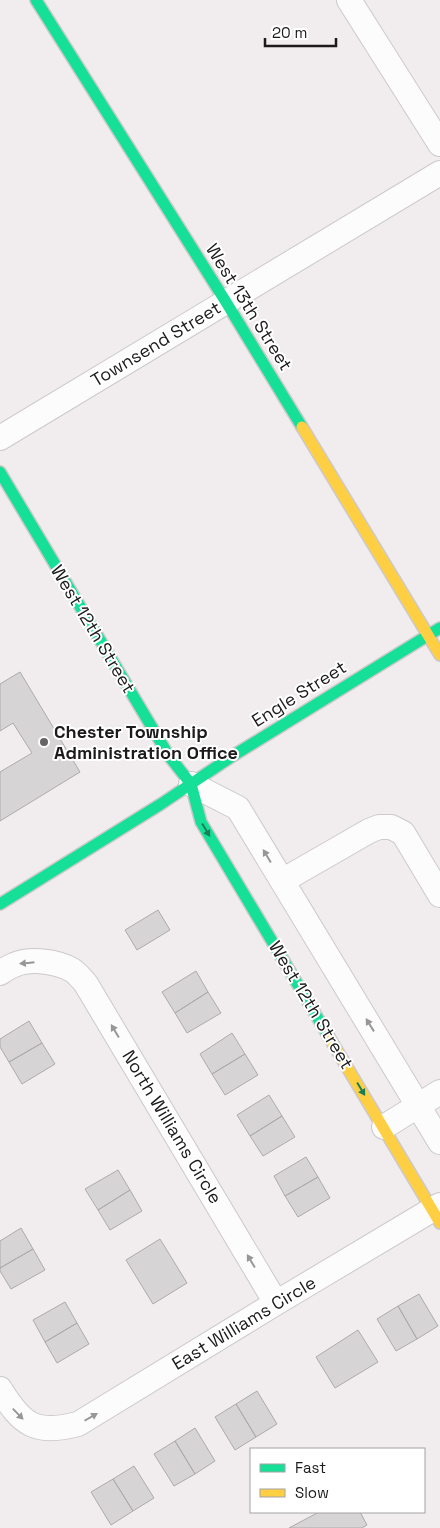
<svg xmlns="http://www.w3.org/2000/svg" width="440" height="1528" font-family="'Space Grotesk',sans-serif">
  <rect width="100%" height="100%" fill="#f1edef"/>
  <!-- building -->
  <path fill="#d6d4d5" stroke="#acaaab" d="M20 672 80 772 0 821V772L32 753 13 723 0 731V684Z
    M158 910 170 930 137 950 125 930Z
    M196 971 208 992 175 1013 162 992Z
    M208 992 221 1013 187 1033 175 1013Z
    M29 1021 42 1043 9 1062 0 1047V1039Z
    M232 1033 245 1054 212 1074 200 1054Z
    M42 1043 55 1064 22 1084 9 1062Z
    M245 1054 258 1075 225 1095 212 1074Z
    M269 1095 282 1116 250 1136 237 1115Z
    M282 1116 295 1137 263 1156 250 1136Z
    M306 1157 318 1177 285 1196 274 1176Z
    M118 1170 130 1190 98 1210 85 1189Z
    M318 1177 330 1198 298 1217 285 1196Z
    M130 1190 142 1211 110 1230 98 1210Z
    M21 1228 33 1249 0 1268V1241Z
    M160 1239 187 1283 153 1304 126 1260Z
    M33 1249 45 1270 11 1289 0 1271V1268Z
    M419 1294 438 1326 417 1339 398 1306Z
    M65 1302 77 1323 45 1342 33 1320Z
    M398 1306 417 1339 396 1351 377 1319Z
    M77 1323 89 1344 57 1363 45 1342Z
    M358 1330 378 1362 335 1388 316 1357Z
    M257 1391 277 1424 256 1437 236 1404Z
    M236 1404 256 1437 235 1450 215 1417Z
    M195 1428 215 1461 195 1474 175 1441Z
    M175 1441 195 1474 174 1486 154 1454Z
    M134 1466 154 1498 133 1511 113 1479Z
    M113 1479 133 1511 111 1525 91 1492Z
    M319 1512H360L367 1525 362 1528H289Z"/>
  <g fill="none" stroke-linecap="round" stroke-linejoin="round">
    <defs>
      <path id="street" d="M349 0 440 144
        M0 438 440 173
        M191 784 238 808 440 1142
        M282 881 369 831 379 827H391L403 833 440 895
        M0 973C4 970 9 967 14 965 30 958 56 961 72 970 78 974 82 979 86 984L276 1303
        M384 1127 440 1092
        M0 1389C22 1425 35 1435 78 1424L276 1303 440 1205"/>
      <path id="fast" d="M36 0 226 302 302 427
        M0 472 169 756 191 784 201 822 329 1037
        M0 904 161 804 234 755 440 628"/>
      <path id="slow" d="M302 427 440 655
        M329 1037 440 1223"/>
    </defs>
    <!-- street casing -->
    <use href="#street" stroke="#ccc9cb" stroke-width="26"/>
    <!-- fast casing -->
    <use href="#fast" stroke="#ccc9cb" stroke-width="14"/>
    <!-- slow casing -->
    <use href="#slow" stroke="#ccc9cb" stroke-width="14"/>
    <!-- street -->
    <use href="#street" stroke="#fdfcfd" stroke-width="24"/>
    <!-- fast -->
    <use href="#fast" stroke="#16e098" stroke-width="11"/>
    <!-- slow -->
    <use href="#slow" stroke="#ffcf43" stroke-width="11"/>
  </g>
  <!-- one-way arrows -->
  <defs><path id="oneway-solid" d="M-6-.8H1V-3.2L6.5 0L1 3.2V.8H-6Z" transform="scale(1.25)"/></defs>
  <g fill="#197d5a">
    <use href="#oneway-solid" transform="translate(206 830) rotate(59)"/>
    <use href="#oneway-solid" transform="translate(361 1089) rotate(59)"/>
  </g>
  <g fill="#989697">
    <use href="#oneway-solid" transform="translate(267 856) rotate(-121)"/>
    <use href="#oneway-solid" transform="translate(27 963) rotate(174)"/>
    <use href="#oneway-solid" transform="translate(370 1025) rotate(-122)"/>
    <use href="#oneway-solid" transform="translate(115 1031) rotate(-121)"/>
    <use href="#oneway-solid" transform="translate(251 1261) rotate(-121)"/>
    <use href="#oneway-solid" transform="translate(18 1414) rotate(46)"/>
    <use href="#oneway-solid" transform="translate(91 1417) rotate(-30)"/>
  </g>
  <!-- markers -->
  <circle fill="#676465" stroke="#fff" stroke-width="2" cx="44" cy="742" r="5"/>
  <g text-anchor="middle" stroke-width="4" stroke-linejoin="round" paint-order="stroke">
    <!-- street labels -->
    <g font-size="18" fill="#1c1a1b" stroke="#fff">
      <text transform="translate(249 307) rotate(58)" y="6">West 13th Street</text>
      <text transform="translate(156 344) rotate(-31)" y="6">Townsend Street</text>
      <text transform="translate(93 629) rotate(59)" y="6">West 12th Street</text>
      <text transform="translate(299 694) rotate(-32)" y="6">Engle Street</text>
      <text transform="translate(311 1005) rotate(59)" y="6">West 12th Street</text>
      <text transform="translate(172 1127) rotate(59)" y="6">North Williams Circle</text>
      <text transform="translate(244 1323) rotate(-31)" y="6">East Williams Circle</text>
    </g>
    <!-- poi labels -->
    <g font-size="18" font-weight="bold" fill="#1c1a1b" stroke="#fff" text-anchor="start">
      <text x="54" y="738">Chester Township<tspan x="54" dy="21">Administration Office</tspan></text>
    </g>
  </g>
  <!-- legend -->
  <rect x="250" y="1448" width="175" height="65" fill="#ffffff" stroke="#a4a3a4"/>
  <rect x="260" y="1464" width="25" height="8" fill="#16e098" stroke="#a4a3a4"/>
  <text x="295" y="1473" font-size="15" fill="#1c1a1b">Fast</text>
  <rect x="260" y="1489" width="25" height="8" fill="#ffcf43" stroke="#a4a3a4"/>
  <text x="295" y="1498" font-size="15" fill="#1c1a1b">Slow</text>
  <!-- scale -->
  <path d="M265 38v8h71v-8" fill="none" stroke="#1c1a1b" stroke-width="2.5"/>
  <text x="272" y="38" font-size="15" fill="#1c1a1b" stroke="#ffffff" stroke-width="4" paint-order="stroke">20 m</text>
</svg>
